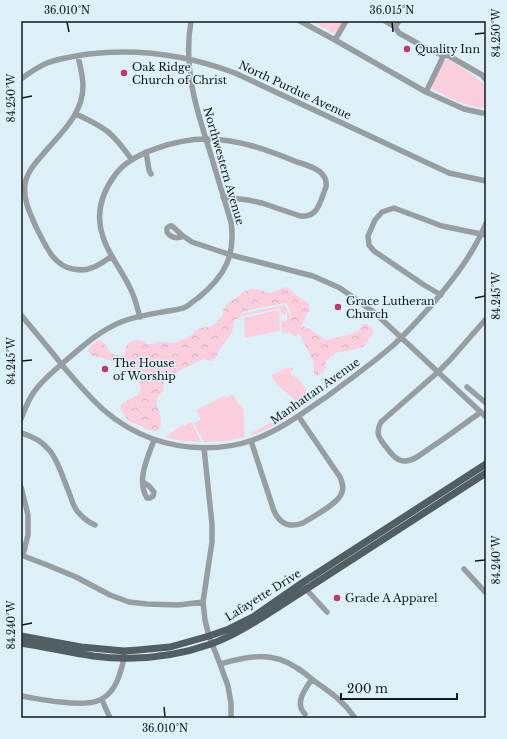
<svg xmlns="http://www.w3.org/2000/svg" width="507" height="739" font-family="'Libre Baskerville',serif">
  <defs>
    <pattern id="forest-crowns" width="20" height="18" patternUnits="userSpaceOnUse"><rect width="20" height="18" fill="#facedd"/><path d="M2 6a3 3 0 1 1 6 0M12 15a3 3 0 1 1 6 0" fill="none" stroke="#d5b0bd"/></pattern>
  </defs>
  <rect width="100%" height="100%" fill="#ddf0f7"/>
  <!-- green -->
  <path fill="#facedd" d="M311 21H343L337 32 333 33Z
    M444 60 445 61 449 60C462 68 475 75 486 86V108C464 107 450 98 432 88L431 87Z
    M285 305 290 317 292 329 299 333 296 337 289 333 282 332 281 321H287V313L281 314V309L280 308 242 316 241 314Z
    M278 310 279 312 280 330 279 331 246 338 245 337 244 318Z
    M288 367 289 368 292 367 293 370 290 372 292 376 294 375 295 377 299 379 306 390 314 399 303 407 277 385 271 375Z
    M232 395H233L239 405 243 407 245 437 226 441 204 442 194 423 201 420 196 410 224 396 226 398Z
    M290 409 294 413C281 422 268 430 252 435L251 432V429L253 432 283 416 282 413 285 412 287 414 291 413Z
    M191 422 192 423 201 441 200 442 183 441 165 437 180 427V426L183 424 184 426Z"/>
  <!-- forest -->
  <path fill="url(#forest-crowns)" d="M286 287C293 290 293 293 299 297 305 302 307 300 310 308L301 326 311 330 326 340 352 334 359 330 363 324C368 323 372 328 374 332L363 347 356 349 335 353 326 361 325 367 324 372C321 375 317 377 314 374V366L313 361 299 333 292 329C289 319 293 309 285 303L258 308 242 312 240 318 234 320 233 327 232 332 220 349 216 357 213 361H210L203 359C195 363 166 376 164 382 163 385 163 389 163 392 153 399 157 405 160 414 160 418 161 421 161 425L158 431H154L145 429 141 426 129 421 125 416 121 409V405C127 399 136 399 140 391 146 379 114 362 106 359 102 357 96 357 91 355L88 351 90 346 99 340C110 344 105 358 124 355 125 352 125 348 127 345 132 338 142 339 148 344H153L158 342 174 343 189 337 196 330 200 328 210 327 215 324 223 315V310L226 305 244 292 251 289H259L267 293H270Z"/>
  <g fill="none" stroke-linecap="round" stroke-linejoin="round">
    <!-- minor -->
    <path stroke="#969ea1" stroke-width="5.5" d="M300 21 335 40 426 92 464 109 482 113H486
      M385 21 395 27 399 33 424 47 442 55 449 56 482 75 486 80
      M395 27 399 21
      M335 40 346 21
      M78 56C80 66 83 76 83 86 83 114 61 133 44 153 36 162 27 172 25 184 23 200 30 213 36 227 45 244 53 266 73 269 79 270 85 271 91 268 99 266 106 260 112 256
      M21 79C29 73 38 67 47 63 60 58 75 56 89 54 140 48 187 55 235 73L449 173 486 181
      M426 92 442 59V55
      M76 114C87 119 97 124 107 131 117 139 124 149 132 160
      M146 152 149 170 151 174
      M183 236C177 239 171 238 167 232V228L170 226H172L183 236 192 242 231 255 313 276 340 288 375 313 486 417
      M441 295 424 285 374 251 369 245 368 236 375 220 382 212 394 208 442 226 486 235
      M21 315C35 332 49 348 62 365 90 398 111 424 153 439 184 450 222 451 253 440 281 430 304 412 329 395 349 380 370 365 390 348 404 336 417 321 430 307 452 281 473 255 486 223
      M140 317C137 307 135 297 130 288 123 272 108 254 103 237 95 214 101 194 115 175 131 152 179 139 206 139 238 139 268 150 297 162 304 164 313 167 319 171 324 175 327 181 326 187 320 201 319 218 300 216L262 203 248 200 223 197
      M467 387 486 403
      M481 412C464 424 447 437 430 448 423 453 414 461 405 461 396 461 391 453 386 447 379 438 375 433 381 422L438 372 450 360 486 319
      M21 419C25 409 28 400 34 392 42 380 54 371 64 362 82 347 99 331 121 322 136 316 152 314 168 311 173 310 178 310 183 308 188 307 193 301 198 298 224 277 236 256 231 222 224 199 217 176 210 152 196 108 183 68 191 21
      M21 433C55 442 58 466 70 495 72 501 74 508 78 512 83 518 88 522 95 525
      M251 441 274 511C280 524 289 528 303 523 312 517 340 503 342 492 344 487 342 482 340 477L299 417
      M204 448 212 524V542L203 602 205 620 209 636 220 664 228 686 231 703V718
      M143 482 149 486 154 492 153 496 150 498H147C136 480 148 457 154 440
      M21 487 28 515V535L23 555
      M21 555 47 565 76 577 110 595 129 602 147 604 178 605 203 602
      M464 569 486 593
      M304 587 327 612
      M220 664C248 656 272 651 297 668 304 672 310 678 317 683 333 694 344 702 355 718
      M21 696C34 698 47 701 61 702 87 705 109 706 119 676 121 670 124 662 124 655
      M102 700 110 718
      M305 714C294 704 305 689 312 679"/>
    <!-- major -->
    <path stroke="#515e63" stroke-width="7" d="M21 636 81 647 124 651 138 650 170 647 209 636 229 629 253 617 302 583 486 464
      M21 643C45 647 69 652 93 656 132 661 174 657 211 644 236 635 258 620 280 606L486 473"/>
  </g>
  <!-- ticks -->
  <path fill="none" stroke="#12191b" stroke-width="1.5" d="M67 22 69 32M392 22 393 32M475 34 485 33M22 98 32 96M475 298 485 296M22 361 32 360M475 561 485 560M22 625 32 623M164 707 165 717"/>
  <!-- markers -->
  <g fill="#bd3574" stroke="#ddf0f7" stroke-width="1.5">
    <circle cx="407" cy="49" r="4"/>
    <circle cx="124" cy="73" r="4"/>
    <circle cx="338" cy="307" r="4"/>
    <circle cx="105" cy="369" r="4"/>
    <circle cx="337" cy="598" r="4"/>
  </g>
  <g text-anchor="middle" stroke-width="3" stroke-linejoin="round" paint-order="stroke">
    <!-- poi labels -->
    <g font-size="11" fill="#12191b" stroke="#ddf0f7" text-anchor="start">
      <text x="415" y="53">Quality Inn</text>
      <text x="132" y="71">Oak Ridge<tspan x="132" dy="13">Church of Christ</tspan></text>
      <text x="346" y="305">Grace Lutheran<tspan x="346" dy="13">Church</tspan></text>
      <text x="113" y="367">The House<tspan x="113" dy="13">of Worship</tspan></text>
      <text x="345" y="602">Grade A Apparel</text>
    </g>
    <!-- street labels -->
    <g font-size="11" fill="#12191b" stroke="#ddf0f7">
      <text transform="translate(295 90) rotate(25)" y="4">North Purdue Avenue</text>
      <text transform="translate(224 166) rotate(74)" y="4">Northwestern Avenue</text>
      <text transform="translate(315 391) rotate(-35)" y="4">Manhattan Avenue</text>
      <text transform="translate(263 595) rotate(-32)" y="4">Lafayette Drive</text>
    </g>
  </g>
  <!-- border -->
  <rect width="507" height="739" fill="none" stroke="#ddf0f7" stroke-width="44"/>
  <!-- scale -->
  <path d="M341 693v6h116v-6" fill="none" stroke="#12191b" stroke-width="2"/>
  <text x="347" y="693" font-size="12" fill="#12191b" stroke="#ddf0f7" stroke-width="3" paint-order="stroke">200 m</text>
  <rect x="22" y="22" width="463" height="695" fill="none" stroke="#12191b" stroke-width="1.5"/>
  <g font-size="10" text-anchor="middle" fill="#12191b">
    <text x="67" y="14">36.010°N</text>
    <text x="392" y="14">36.015°N</text>
    <text transform="translate(496 33) rotate(-90)" y="4">84.250°W</text>
    <text transform="translate(11 98) rotate(-90)" y="4">84.250°W</text>
    <text transform="translate(496 296) rotate(-90)" y="4">84.245°W</text>
    <text transform="translate(11 361) rotate(-90)" y="4">84.245°W</text>
    <text transform="translate(496 560) rotate(-90)" y="4">84.240°W</text>
    <text transform="translate(11 625) rotate(-90)" y="4">84.240°W</text>
    <text x="165" y="732">36.010°N</text>
  </g>
</svg>
